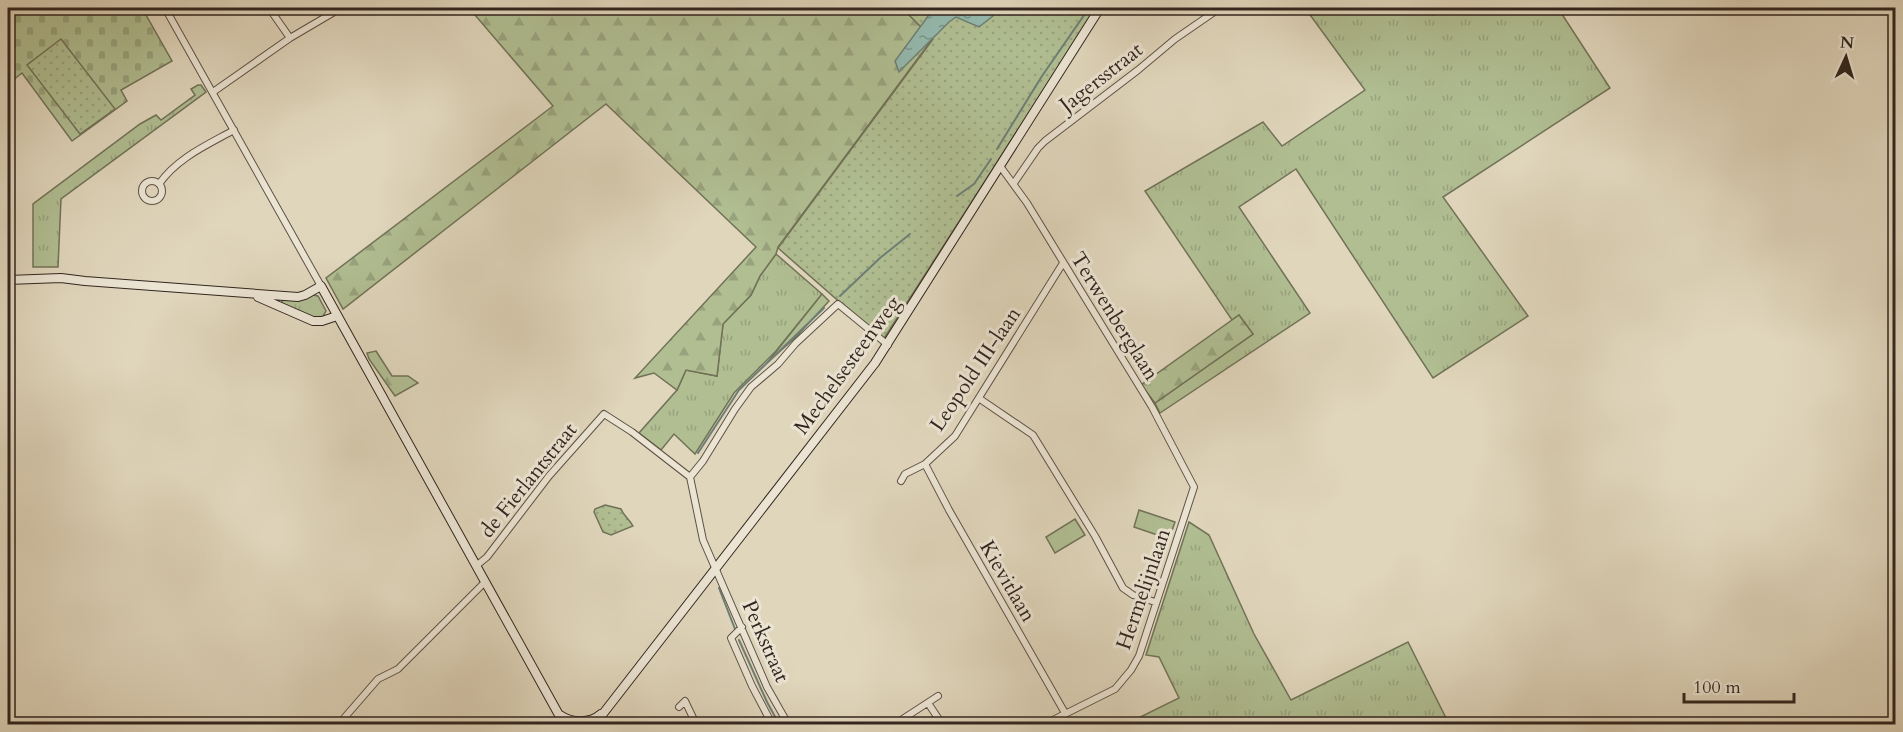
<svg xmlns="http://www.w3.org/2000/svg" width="1903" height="732" font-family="Cardo,serif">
  <defs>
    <pattern id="grass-tufts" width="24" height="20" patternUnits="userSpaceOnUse" patternTransform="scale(1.5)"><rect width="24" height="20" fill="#b0be92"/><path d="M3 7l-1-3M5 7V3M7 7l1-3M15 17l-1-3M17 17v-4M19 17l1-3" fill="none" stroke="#98a37d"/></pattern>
    <pattern id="forest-firs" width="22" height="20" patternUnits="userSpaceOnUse" patternTransform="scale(1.5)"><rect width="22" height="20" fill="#b0be92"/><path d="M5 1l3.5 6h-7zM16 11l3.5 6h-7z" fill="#98a37d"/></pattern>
    <pattern id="cemetery-stones" width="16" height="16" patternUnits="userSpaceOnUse" patternTransform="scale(1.5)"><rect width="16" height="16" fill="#b0be92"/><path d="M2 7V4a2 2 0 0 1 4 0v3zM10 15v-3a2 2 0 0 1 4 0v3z" fill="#98a37d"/></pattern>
    <pattern id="park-dots" width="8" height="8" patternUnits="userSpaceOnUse" patternTransform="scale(1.5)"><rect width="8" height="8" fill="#b0be92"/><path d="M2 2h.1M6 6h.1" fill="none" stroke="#98a37d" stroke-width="1.8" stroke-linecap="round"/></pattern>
    <pattern id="water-ripples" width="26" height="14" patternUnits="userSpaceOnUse" patternTransform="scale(1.5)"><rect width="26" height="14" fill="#94b9ae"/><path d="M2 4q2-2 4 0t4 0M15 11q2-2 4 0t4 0" fill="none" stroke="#79968d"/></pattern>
  </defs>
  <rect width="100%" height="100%" fill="#e0d6bc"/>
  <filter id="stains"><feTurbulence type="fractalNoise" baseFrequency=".00333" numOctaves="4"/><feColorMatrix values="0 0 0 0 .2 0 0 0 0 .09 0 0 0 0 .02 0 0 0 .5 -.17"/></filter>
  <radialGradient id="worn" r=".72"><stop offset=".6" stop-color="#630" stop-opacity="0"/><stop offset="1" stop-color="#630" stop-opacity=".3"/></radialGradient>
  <!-- grass -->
  <path fill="url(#grass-tufts)" stroke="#717258" stroke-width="1.5" d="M1305 8H1427L1433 15 1445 8H1558L1610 88 1443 197 1528 316 1433 378 1296 169 1239 207 1310 313 1160 413 1155 403 1253 334 1239 315 1232 320 1145 191 1263 122 1282 146 1365 90Z
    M198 85H201L206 92 61 199 58 267H33V204L140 124 156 115 161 120 195 95 191 89Z
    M776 254 822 294 776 351 734 393 695 454 674 434 661 450 639 433 677 390 686 370 717 376 723 324 751 295 760 276Z
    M313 295 318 296 326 311 322 318H311L281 303 284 299 308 298Z
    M1189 522 1209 535 1254 634 1291 700 1408 642 1449 724H1131L1130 722 1179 698 1159 657 1146 655Z"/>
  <!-- forest -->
  <path fill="url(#forest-firs)" stroke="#717258" stroke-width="1.5" d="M469 8H902L933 38 778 247 776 254 760 276 751 295 723 324 717 376 686 370 677 390 654 373 635 378 756 247 606 104 343 309 326 278 553 106Z
    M822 294 829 301 796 337 767 363Z
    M1239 315 1253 334 1155 403 1141 385Z
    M376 351 392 376H408L418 383 395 396 369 359 367 353Z"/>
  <!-- cemetery -->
  <path fill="url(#cemetery-stones)" stroke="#717258" stroke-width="1.5" d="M8 8H142L172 61 121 90 127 101 72 141 22 73 8 84Z"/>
  <!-- park -->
  <path fill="url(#park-dots)" stroke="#717258" stroke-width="1.5" d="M902 8H1096L883 340 778 248 933 39Z
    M61 39 115 109 80 134 27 65Z
    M605 505 621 509C624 516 629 519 633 526L611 535 603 532 594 512 595 509Z"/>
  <!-- garden -->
  <path fill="#b0be92" stroke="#717258" stroke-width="1.5" d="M1139 510 1175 522 1169 539 1134 527Z
    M1075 519 1085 535 1055 553 1046 537Z"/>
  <!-- water -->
  <path fill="url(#water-ripples)" stroke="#6d7e75" stroke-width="1.5" d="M934 8H1001L998 12 979 27 956 17 949 22 899 72 895 61Z"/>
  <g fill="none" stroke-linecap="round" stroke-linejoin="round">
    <!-- stream -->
    <path stroke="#6d7e75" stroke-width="2" d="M997 149 1042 76 1089 8
      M957 196 974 184 991 159
      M840 296 880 258 910 234
      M698 453 739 390 824 308
      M719 588 735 629
      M739 640 767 702 779 724"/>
    <defs>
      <path id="minor" d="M165 8 321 286
        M269 8 290 38
        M213 92 290 38 341 8
        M1000 166 1027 203 1152 407 1194 487 1139 656 1131 670 1115 689 1045 724
        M142 191a10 10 0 1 1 20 0a10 10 0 1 1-20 0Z
        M1014 183 1038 148 1045 141 1138 70 1175 39 1220 8
        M159 184C177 158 207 145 234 130
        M980 399 1033 435 1095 536 1123 588 1133 595 1155 602
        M925 464 949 510 1065 713
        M690 477 703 461 735 409 751 387 778 364 796 343 838 304 888 345
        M901 481 905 474 925 464 955 436 1063 263
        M476 566 487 557 549 476 604 414 632 432 690 477 703 540 767 687 788 724
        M742 627 731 638 752 686 772 724
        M928 703 942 724
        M679 707 685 701 696 724
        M342 724 345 717 378 679 398 669 485 582
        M895 724 938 696"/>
      <path id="secondary" d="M8 280 61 278 85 281 298 297 305 295 321 286 564 724
        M258 297 313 321H322L337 316
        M560 715C571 723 590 724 601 714
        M595 724 875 363 1100 8"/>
    </defs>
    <!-- minor casing -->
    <use href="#minor" stroke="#5e5146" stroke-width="8"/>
    <!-- secondary casing -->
    <use href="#secondary" stroke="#32251f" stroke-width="10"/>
    <!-- minor -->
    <use href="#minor" stroke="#ebe4d3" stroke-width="6"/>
    <!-- secondary -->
    <use href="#secondary" stroke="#ebe4d3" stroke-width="8"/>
  </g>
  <g text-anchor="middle" stroke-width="6" stroke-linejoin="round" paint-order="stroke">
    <!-- street labels -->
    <g font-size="21" fill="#32251f" stroke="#ebe4d3">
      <text transform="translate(1101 77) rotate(-38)" y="7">Jagersstraat</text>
      <text transform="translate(1115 316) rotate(58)" y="7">Terwenberglaan</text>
      <text transform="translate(847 365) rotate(-54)" y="7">Mechelsesteenweg</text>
      <text transform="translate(975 369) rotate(-56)" y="7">Leopold III-laan</text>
      <text transform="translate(528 480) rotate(-51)" y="7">de Fierlantstraat</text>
      <text transform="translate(1008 581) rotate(60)" y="7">Kievitlaan</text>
      <text transform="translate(1143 589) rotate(-71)" y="7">Hermelijnlaan</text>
      <text transform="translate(766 641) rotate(66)" y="7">Perkstraat</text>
    </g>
  </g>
  <!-- margin -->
  <rect width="1903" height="732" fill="none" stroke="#e0d6bc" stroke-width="30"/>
  <rect x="9" y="9" width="1885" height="714" fill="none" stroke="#32251f" stroke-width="3"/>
  <rect x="15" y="15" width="1873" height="702" fill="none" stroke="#32251f" stroke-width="1.5"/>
  <!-- north arrow -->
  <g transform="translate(1846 57) rotate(4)" stroke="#ebe4d3" stroke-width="4.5" paint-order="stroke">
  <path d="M0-4.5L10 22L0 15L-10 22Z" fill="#32251f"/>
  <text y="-9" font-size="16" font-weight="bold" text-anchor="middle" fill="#32251f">N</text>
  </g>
  <!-- scale -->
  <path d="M1684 693v9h110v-9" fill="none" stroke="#32251f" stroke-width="3"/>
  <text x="1693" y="693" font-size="18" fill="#32251f" stroke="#ebe4d3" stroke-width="4.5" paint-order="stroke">100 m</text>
  <rect width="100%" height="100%" filter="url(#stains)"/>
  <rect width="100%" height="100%" fill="url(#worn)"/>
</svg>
